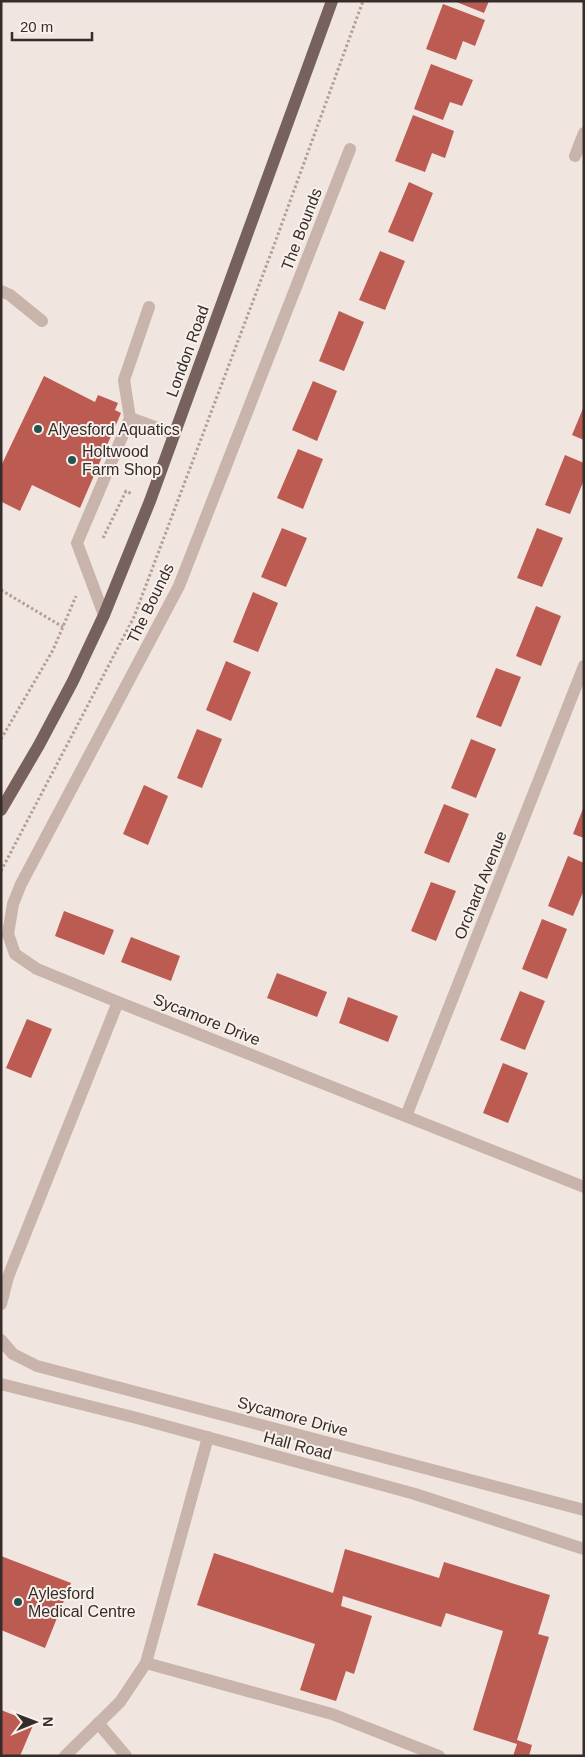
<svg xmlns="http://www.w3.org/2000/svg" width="585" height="1757" font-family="Helvetica,sans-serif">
  <rect width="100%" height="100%" fill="#f1e5df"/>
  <!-- building -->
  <path fill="#bb5b52" d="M454 1H489L484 13Z
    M443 4 485 20 475 46 463 41 456 60 426 49Z
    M431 64 473 80 462 106 450 102 443 120 414 109Z
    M413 115 454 131 445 158 432 153 425 172 395 161Z
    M409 182 433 193 413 242 388 232Z
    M380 251 405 261 385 310 359 300Z
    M339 311 364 322 344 371 319 361Z
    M44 376 95 402 98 395 118 403 115 410 121 413 80 508 32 485 20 511 2 502 1 466Z
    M313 381 337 391 317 441 292 430Z
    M584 406V440L572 435Z
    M298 449 323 459 303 509 277 498Z
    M565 455 584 463V480L570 514 545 505Z
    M282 528 307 538 286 587 261 577Z
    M537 528 563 538 542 587 517 578Z
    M253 592 278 603 258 652 233 642Z
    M536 606 561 616 541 666 516 656Z
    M226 661 251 672 231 721 206 710Z
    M496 668 521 677 501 727 476 717Z
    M197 729 222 739 202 788 177 778Z
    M471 739 496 749 476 798 451 788Z
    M144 785 168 796 148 845 123 834Z
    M444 804 469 814 449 863 424 853Z
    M584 806V838L573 834Z
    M568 856 584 863V890L573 916 548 906Z
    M431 882 456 891 436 941 411 931Z
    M64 911 114 930 104 955 55 936Z
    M542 919 567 929 547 979 522 969Z
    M131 937 180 956 171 981 121 962Z
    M277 973 327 992 317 1017 267 998Z
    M520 991 545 1001 525 1050 500 1040Z
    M348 997 398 1016 388 1042 339 1023Z
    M27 1019 52 1029 31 1078 6 1068Z
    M503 1063 528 1073 508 1123 483 1113Z
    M345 1549 439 1578 444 1562 550 1595 538 1634 549 1637 517 1740 532 1745 529 1756H513L517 1744 473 1730 503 1631 446 1613 441 1627 343 1596 341 1606 372 1616 354 1674 346 1671 336 1701 300 1690 315 1644 197 1605 214 1553 333 1593Z
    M1 1556 71 1583 45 1648 1 1630Z
    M1 1710 34 1723 20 1756H1Z"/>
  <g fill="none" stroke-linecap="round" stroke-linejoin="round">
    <!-- path -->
    <path stroke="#b49e96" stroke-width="3" stroke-dasharray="2.5 2.5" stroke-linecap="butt" d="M103 538 126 491 132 494
      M1 590 63 627
      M1 739 53 650 76 596
      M1 871 134 617 273 248 363 1"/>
    <!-- minor -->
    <path stroke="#c8b4ab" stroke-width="12" d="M575 156 584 133
      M1 291 10 295 42 321
      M130 418 174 434
      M104 615 77 543 130 418 124 380 149 307
      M118 1002 37 969 15 954 8 934 13 904 21 884 179 586 350 149
      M406 1116 584 666
      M1 1304 8 1277 118 1002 584 1187
      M1 1340 13 1354 37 1366 584 1510
      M1 1384 137 1418 415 1494 584 1549
      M146 1663 332 1714 439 1756
      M98 1723 126 1756
      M65 1756 120 1702 146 1663 208 1437"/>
    <!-- major -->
    <path stroke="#77615c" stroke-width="12" d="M1 810 39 745 73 681 104 615 150 501 332 1"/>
  </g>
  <!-- markers -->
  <g fill="#235450" stroke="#f8f0eb" stroke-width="2">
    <circle cx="38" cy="429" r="5"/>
    <circle cx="72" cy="460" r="5"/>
    <circle cx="18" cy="1602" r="5"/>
  </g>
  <g text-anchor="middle" stroke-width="4" stroke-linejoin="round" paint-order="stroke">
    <!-- street labels -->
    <g font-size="16" fill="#362c2a" stroke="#f8f0eb">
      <text transform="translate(301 229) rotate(-69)" y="6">The Bounds</text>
      <text transform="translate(187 351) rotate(-70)" y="6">London Road</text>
      <text transform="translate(150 603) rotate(-64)" y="6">The Bounds</text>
      <text transform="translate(480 885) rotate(-68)" y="6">Orchard Avenue</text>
      <text transform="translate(207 1019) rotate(22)" y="6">Sycamore Drive</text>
      <text transform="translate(293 1416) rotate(15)" y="6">Sycamore Drive</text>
      <text transform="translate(298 1445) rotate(15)" y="6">Hall Road</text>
    </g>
    <!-- poi labels -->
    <g font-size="16" fill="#362c2a" stroke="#f8f0eb" text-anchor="start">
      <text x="48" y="435">Alyesford Aquatics</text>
      <text x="82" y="457">Holtwood<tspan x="82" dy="18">Farm Shop</tspan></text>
      <text x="28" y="1599">Aylesford<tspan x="28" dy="18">Medical Centre</tspan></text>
    </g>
  </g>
  <!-- border -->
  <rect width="585" height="1757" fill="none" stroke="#362c2a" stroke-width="5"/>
  <!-- north arrow -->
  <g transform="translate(35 1722) rotate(89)" stroke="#f8f0eb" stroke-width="4" paint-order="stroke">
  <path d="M0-4L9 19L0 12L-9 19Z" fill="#362c2a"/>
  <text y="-8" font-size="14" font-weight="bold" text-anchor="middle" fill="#362c2a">N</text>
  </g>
  <!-- scale -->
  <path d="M12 32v8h80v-8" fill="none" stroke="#362c2a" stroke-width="2.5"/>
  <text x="20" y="32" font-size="15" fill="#362c2a" stroke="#f8f0eb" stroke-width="4" paint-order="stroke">20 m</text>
</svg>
